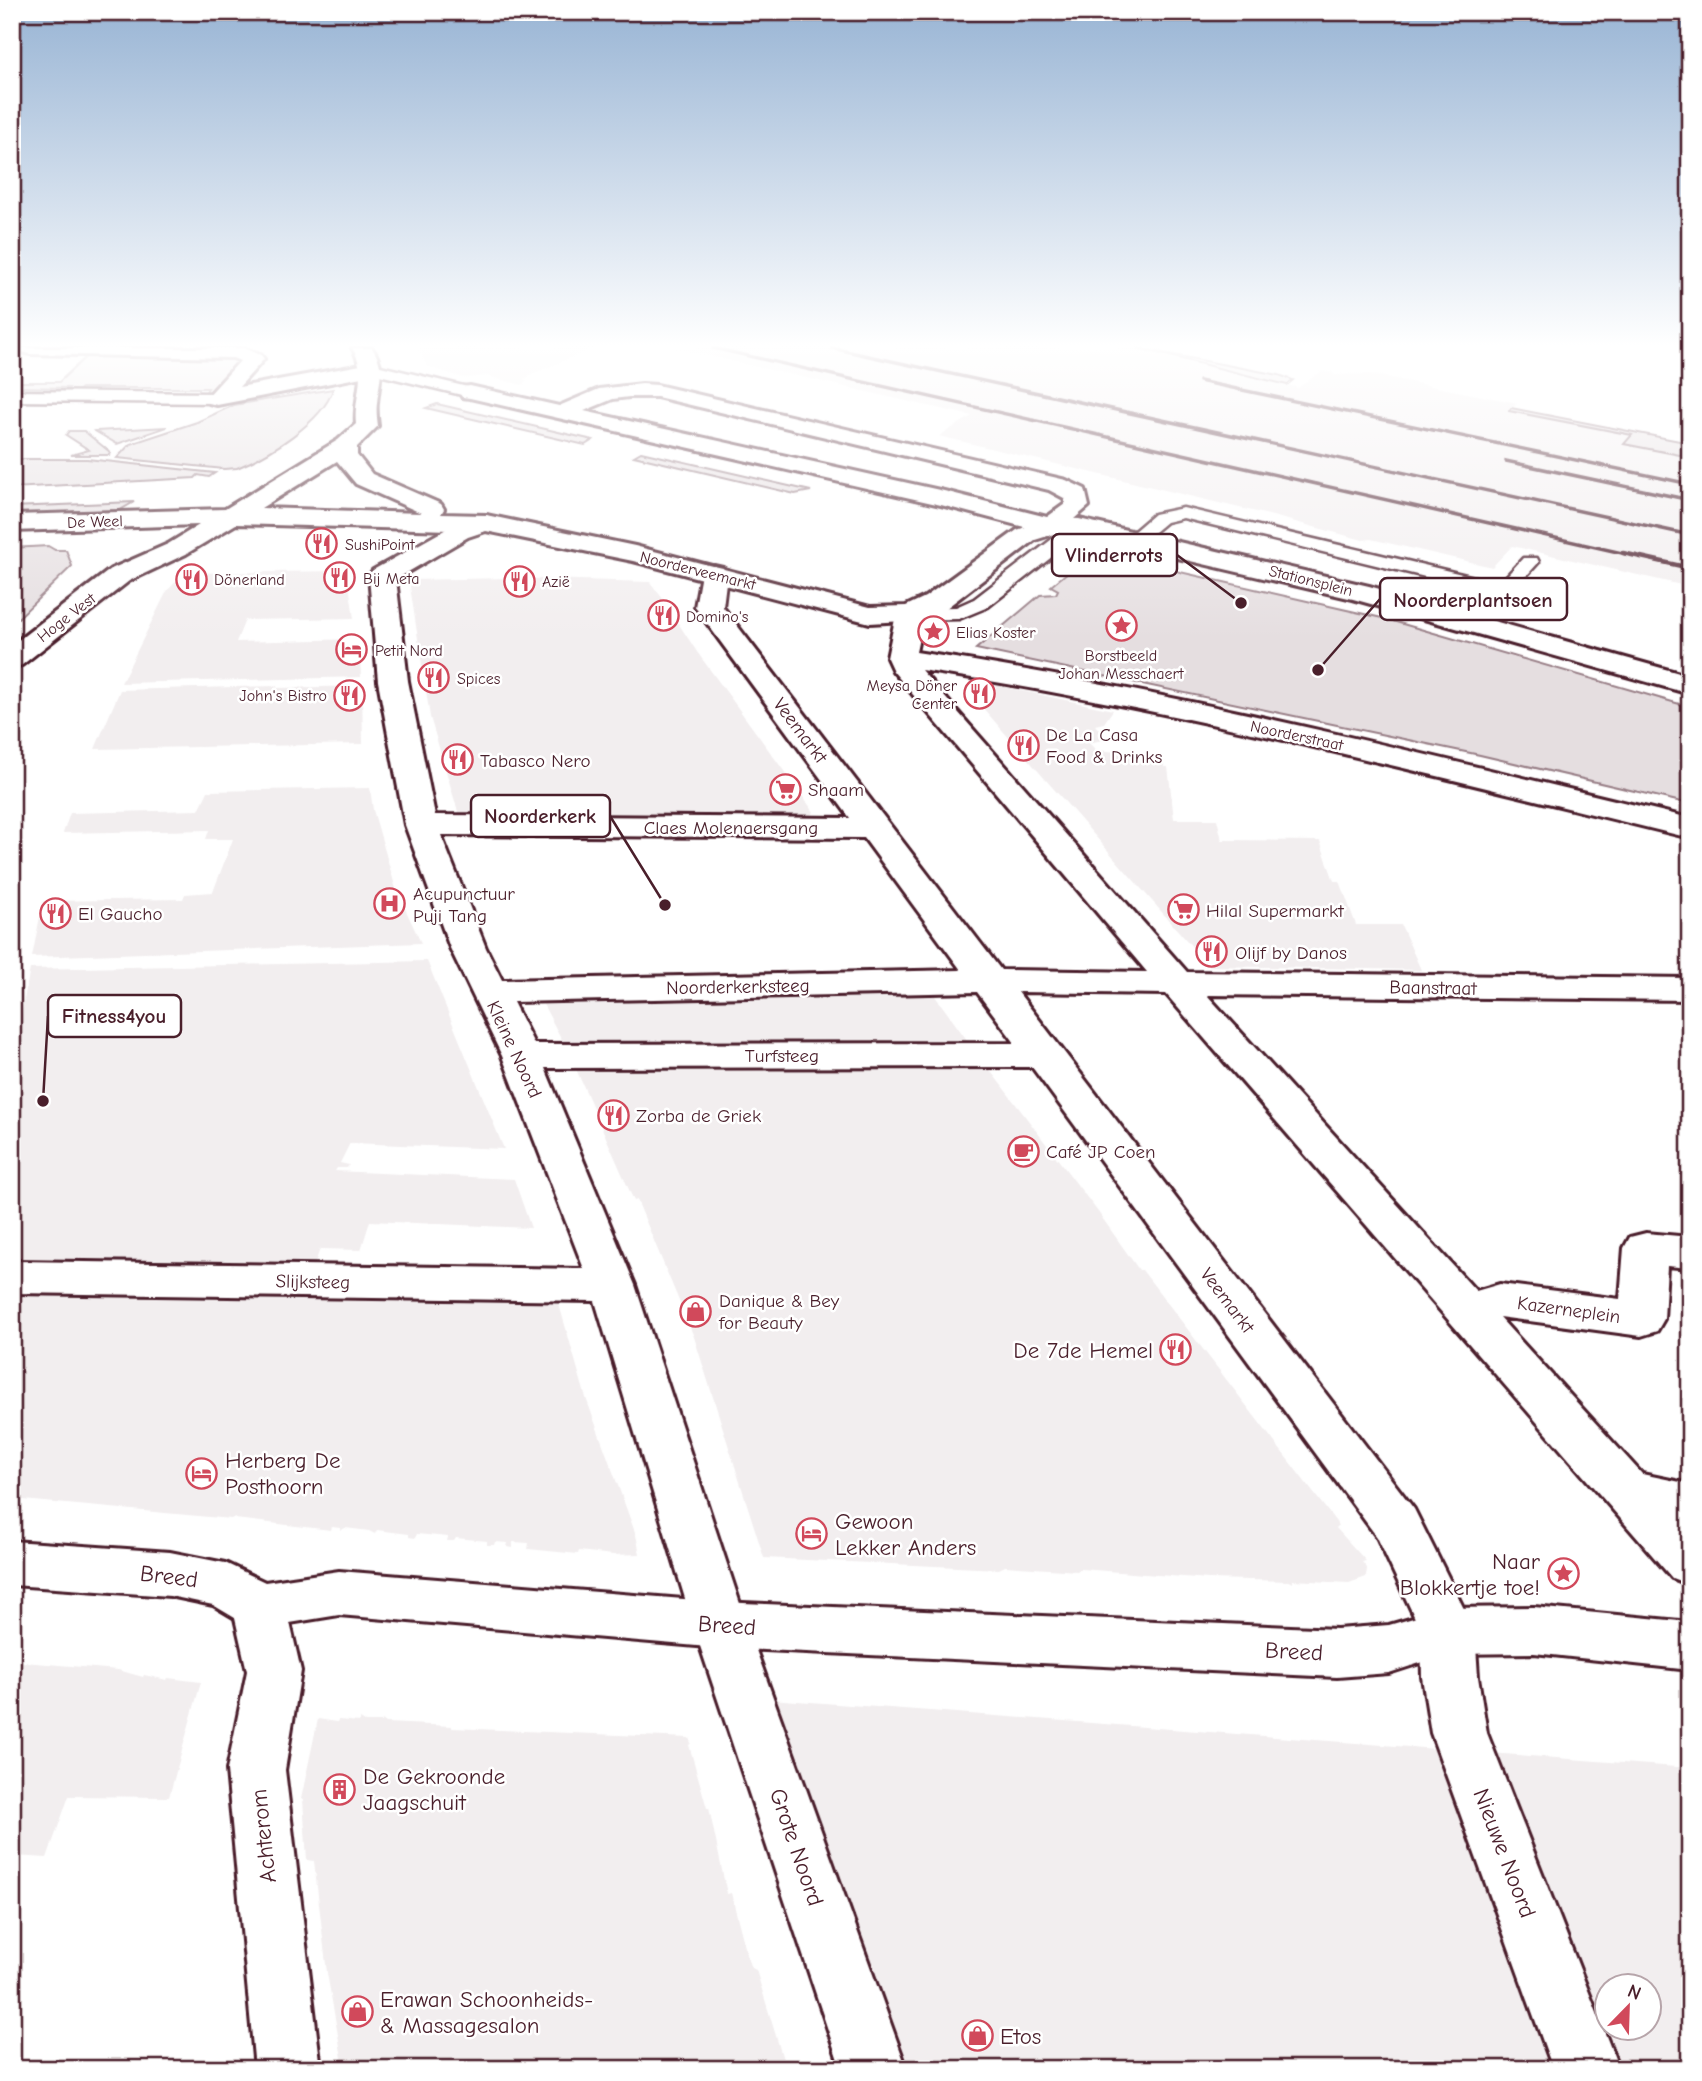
<svg xmlns="http://www.w3.org/2000/svg" width="1702" height="2081" font-family="'Comic Neue',sans-serif">
  <rect width="100%" height="100%" fill="#fff"/>
  <filter id="ink" filterUnits="userSpaceOnUse"><feTurbulence type="fractalNoise" baseFrequency=".0143" numOctaves="2"/><feDisplacementMap in="SourceGraphic" scale="14" xChannelSelector="R" yChannelSelector="G"/><feConvolveMatrix kernelMatrix="1 2 1 2 8 2 1 2 1" color-interpolation-filters="sRGB"/></filter>
  <g filter="url(#ink)">
    <!-- built -->
    <path fill="#f2eeef" fill-rule="evenodd" d="M418 348H594L529 375V377L523 379 527 381 522 385 487 376 464 378 427 366Z
      M675 348H1142L1279 375 1293 380 1288 385 1298 388 1322 371 1334 373 1333 375 1370 374 1517 403 1512 408 1690 443V587L1512 546 1492 567 1371 539 1363 540 1269 515 939 436 972 416Z
      M347 571 354 618 245 620 236 642 359 639 361 677 121 683 167 591 184 573Z
      M509 578 650 582 663 599 661 602 665 603 697 652 814 812 805 819 459 815 430 717 409 580Z
      M277 686V688L362 686 363 744 95 749 120 690Z
      M999 686 1113 710 1104 723 1095 725 1107 739 1089 743 1096 750 1163 756 1164 767H1168L1174 819H1217L1222 840 1320 841 1334 881H1340L1356 925H1401L1421 970 1209 966 968 691Z
      M370 788 373 810 396 889 421 943 32 957 43 901 183 899 185 894 213 892 233 839H206L209 830 63 833 70 813 199 810 208 791Z
      M427 961 504 1149 350 1143 340 1163 349 1165 347 1168H337L335 1171 514 1179 531 1228 370 1221 361 1250 320 1249 312 1271 12 1262V1061L30 969Z
      M538 995 935 996 975 1051H568Z
      M572 1060 983 1061 1098 1212 1139 1270H1142L1336 1522 1338 1526 1336 1528 1366 1561 1362 1562 1367 1568 1366 1577 1349 1583 1293 1580V1583L1288 1581 1209 1579 1081 1569 1077 1571 1005 1566 999 1569 764 1558 694 1337 637 1200 634 1201Z
      M12 1291 558 1301 586 1398 636 1535 640 1554 613 1555 579 1551 578 1554 528 1549 529 1543 513 1542V1548L507 1547 508 1543 495 1542 494 1545H487V1541L456 1538 454 1541H447L448 1537 417 1534 415 1538 409 1537V1534L377 1530 375 1534 369 1531 345 1528 340 1531V1528L332 1527 331 1530 235 1519V1517L231 1519 12 1499Z
      M12 1661 118 1670 143 1677 144 1675 167 1680 168 1678 201 1682 169 1797 69 1796 47 1858 15 1856 12 1861Z
      M730 1696 1690 1768V2069H863ZM1608 1986H1650V2028H1608Z
      M318 1719 337 1722 338 1720 360 1722V1719L365 1722H381L382 1720 386 1723 452 1726V1728L689 1738 691 1743 689 1745 707 1808H709L727 1894 731 1893 747 1955 752 1968 756 1970 786 2069H344L327 1973 314 1861 307 1860 303 1800 301 1799Z"/>
    <!-- green -->
    <path fill="#e5dee0" stroke="#987e86" stroke-width="2" d="M1137 348 1279 375 1293 380 1287 385Z
      M89 354 231 357 239 363 212 394 204 395 208 388H81L75 393 65 394 69 388 12 387V382H59Z
      M333 389C323 422 267 456 237 468L224 469 117 458 130 444 197 422 234 405Z
      M437 404 593 440 585 445 426 408Z
      M1511 408 1690 443V457L1624 444 1632 435 1509 411Z
      M167 427 117 444 95 431Z
      M69 431H84L110 452 109 455H71L89 450 66 435Z
      M641 452 811 491 795 494 634 456Z
      M12 459H87L215 473 209 477 198 475 195 478 12 488Z
      M134 502 120 510 12 514V507Z
      M48 546 55 550H66L72 566 12 624V548Z
      M1092 552 1382 618 1690 707V804L1480 755 976 649 1040 595 1056 594 1058 590 1051 586Z"/>
    <g fill="none" stroke-linecap="round" stroke-linejoin="round">
      <defs>
        <path id="lane" d="M372 364 476 389 478 392 470 397 367 372 364 369Z
          M12 391 217 393 225 398 217 403 12 401Z
          M1183 508 1500 583 1523 558H1537L1539 562 1481 626H1467L1464 622 1491 593 1183 518 1166 522 1142 542 1135 544 1126 538 1154 514Z
          M1079 522 1085 523 1088 527 1085 531 988 607 959 619 910 620 903 618 900 614 903 610 910 608 956 607 974 599 1073 523Z"/>
        <path id="street" d="M20 348H243L261 355 264 359 239 387 372 363 379 365 383 369 379 373 372 375 217 405 209 403 206 398 240 361 233 358 30 354 23 352Z
          M642 384 657 385 1066 480 1085 489 1089 506 1060 531 1051 534 941 505 470 398 462 397 459 392 462 387 470 386 559 406 599 389ZM629 397H657L1049 490 1064 498 1065 504 1047 517 944 491 584 411 613 399Z
          M486 515 495 518 499 523 495 528 468 537 396 579 408 681 435 815 850 818 695 607 701 574 705 568 714 566 723 568 727 574 723 607 1001 970 1147 972 893 671 887 658 896 614 900 608 910 606 920 608 924 614 916 652C1177 691 1434 757 1690 818V838C1435 776 1180 709 921 670L1187 972 1690 978V1000L1207 995 1476 1291 1500 1284 1620 1299 1624 1248 1630 1237 1646 1233 1690 1237V1268L1667 1266 1664 1319 1657 1331 1641 1336 1499 1317 1642 1474 1690 1484V1585L1672 1578 1166 994 1018 992 1414 1509 1475 1631 1478 1677 1487 1733 1619 2069H1553L1431 1733 1422 1677 1421 1631 1377 1537 1032 1067 545 1068 635 1285 747 1625 907 2069H841L693 1625 595 1301 12 1293V1261L584 1269 502 1056 450 948 405 825 378 681 369 576 373 570 450 527ZM441 835 864 838 961 970 502 980 486 948ZM977 992 1015 1043 534 1044 513 1002Z
          M259 1582 278 1589 286 1605 301 1671 285 1770 321 2069H255L227 1770 247 1671 232 1605 240 1589Z"/>
        <path id="secondary" d="M352 348H372C386 368 379 380 377 403 376 411 377 418 378 426L357 447V455L372 474 441 504 444 509 441 514 486 515 635 546 870 607 906 606 925 597 1017 530 1051 518 1079 519 1369 586 1690 676V694L1353 599 1079 535 1054 534 1035 540 945 609 920 620 870 623 633 561 486 531 236 524 186 554 129 581 22 665 12 668V645L111 569 168 544 199 525 12 531V515L225 509 338 440 356 424C353 397 369 373 352 348ZM337 461 356 484 421 513 261 508Z
          M12 1541 170 1552 225 1563 265 1582 339 1571 720 1602 1337 1629 1389 1625 1448 1608 1534 1607 1690 1622V1670L1534 1653 1448 1654 1389 1673 1337 1677 720 1648 339 1615 259 1628 240 1621 213 1605 170 1596 12 1585Z"/>
      </defs>
      <!-- lane casing -->
      <use href="#lane" stroke="#4a1f2b" stroke-width="5"/>
      <!-- street casing -->
      <use href="#street" stroke="#4a1f2b" stroke-width="6"/>
      <!-- secondary casing -->
      <use href="#secondary" stroke="#4a1f2b" stroke-width="6"/>
      <!-- lane -->
      <use href="#lane" fill="#fff" fill-rule="evenodd"/>
      <!-- street -->
      <use href="#street" fill="#fff" fill-rule="evenodd"/>
      <!-- secondary -->
      <use href="#secondary" fill="#fff" fill-rule="evenodd"/>
      <!-- rail-far1 -->
      <path stroke="#4a1f2b" stroke-width="3.5" d="M713 348 1631 555
        M832 348 1690 535
        M1199 381 1690 484
        M1506 461 1690 500"/>
      <!-- rail -->
      <path stroke="#4a1f2b" stroke-width="4.5" d="M1623 553 1690 568"/>
    </g>
  </g>
  <!-- sky -->
  <linearGradient id="sky" x2="0" y2="1"><stop stop-color="#98b4d4"/><stop offset="0.54" stop-color="#fff"/><stop offset="1" stop-color="#fff" stop-opacity="0"/></linearGradient>
  <rect width="1702" height="639" fill="url(#sky)"/>
  <!-- icons -->
  <defs>
    <symbol id="restaurant-ring" viewBox="-11 -11 22 22"><circle r="9.5" fill="#fff" stroke="#d1495b" stroke-width="1.5"/><path d="M-5-6h1v4h1v-4h1v4h1v-4h1v5L-1.5 .5V6h-2V.5L-5-1ZM5-6V6H3V1.5H1.5Q1.5-4 5-6Z" fill="#d1495b"/></symbol>
    <symbol id="sight-ring" viewBox="-11 -11 22 22"><circle r="9.5" fill="#fff" stroke="#d1495b" stroke-width="1.5"/><path d="M0-6L1.8-2.2L6-1.7L2.9 1.2L3.7 5.4L0 3.3L-3.7 5.4L-2.9 1.2L-6-1.7L-1.8-2.2Z" fill="#d1495b"/></symbol>
    <symbol id="hotel-ring" viewBox="-11 -11 22 22"><circle r="9.5" fill="#fff" stroke="#d1495b" stroke-width="1.5"/><path d="M-6-4.5h1.5V1H6V5H4.5V3h-9V5H-6ZM-4 0a1.8 1.8 0 1 1 3.6 0ZM.5 0V-2.5h3Q6-2.5 6 0Z" fill="#d1495b"/></symbol>
    <symbol id="supermarket-ring" viewBox="-11 -11 22 22"><circle r="9.5" fill="#fff" stroke="#d1495b" stroke-width="1.5"/><path d="M-6-5.5h2.5l.6 2H6L4.5 2H-2.5L-4.4-4H-6ZM-1.5 3.2a1.3 1.3 0 1 0 .1 0ZM3 3.2a1.3 1.3 0 1 0 .1 0Z" fill="#d1495b"/></symbol>
    <symbol id="hospital-ring" viewBox="-11 -11 22 22"><circle r="9.5" fill="#fff" stroke="#d1495b" stroke-width="1.5"/><path d="M-5-5h3v3.5h4V-5h3V5h-3V1.5h-4V5h-3Z" fill="#d1495b"/></symbol>
    <symbol id="cafe-ring" viewBox="-11 -11 22 22"><circle r="9.5" fill="#fff" stroke="#d1495b" stroke-width="1.5"/><path d="M-5.5-4.5H6V0H3Q3 3.5 0 3.5H-2.5Q-5.5 3.5-5.5 0ZM3-3.2v2h1.7v-2ZM-6 4.5H4V6H-6Z" fill="#d1495b"/></symbol>
    <symbol id="shop-ring" viewBox="-11 -11 22 22"><circle r="9.5" fill="#fff" stroke="#d1495b" stroke-width="1.5"/><path d="M-5-2.5h2.3a2.7 3.5 0 0 1 5.4 0H5L5.5 6h-11ZM-1.5-2.5h3a1.5 2.3 0 0 0-3 0Z" fill="#d1495b"/></symbol>
    <symbol id="building-ring" viewBox="-11 -11 22 22"><circle r="9.5" fill="#fff" stroke="#d1495b" stroke-width="1.5"/><path d="M-4-6H4V6H1V3H-1V6H-4ZM-2.5-4.3h1.7v1.8h-1.7ZM.8-4.3h1.7v1.8H.8ZM-2.5-1h1.7V.8h-1.7ZM.8-1h1.7V.8H.8Z" fill="#d1495b"/></symbol>
  </defs>
  <g fill-rule="evenodd">
    <use href="#restaurant-ring" x="304" y="526" width="35" height="35"/>
    <use href="#restaurant-ring" x="322" y="560" width="35" height="35"/>
    <use href="#restaurant-ring" x="174" y="562" width="35" height="35"/>
    <use href="#restaurant-ring" x="502" y="564" width="35" height="35"/>
    <use href="#restaurant-ring" x="646" y="598" width="35" height="35"/>
    <use href="#sight-ring" x="1104" y="608" width="35" height="35"/>
    <use href="#sight-ring" x="916" y="614" width="35" height="35"/>
    <use href="#hotel-ring" x="334" y="632" width="35" height="35"/>
    <use href="#restaurant-ring" x="416" y="660" width="35" height="35"/>
    <use href="#restaurant-ring" x="962" y="676" width="35" height="35"/>
    <use href="#restaurant-ring" x="332" y="678" width="35" height="35"/>
    <use href="#restaurant-ring" x="1006" y="728" width="35" height="35"/>
    <use href="#restaurant-ring" x="440" y="742" width="35" height="35"/>
    <use href="#supermarket-ring" x="768" y="772" width="35" height="35"/>
    <use href="#hospital-ring" x="372" y="886" width="35" height="35"/>
    <use href="#supermarket-ring" x="1166" y="892" width="35" height="35"/>
    <use href="#restaurant-ring" x="38" y="896" width="35" height="35"/>
    <use href="#restaurant-ring" x="1194" y="934" width="35" height="35"/>
    <use href="#restaurant-ring" x="596" y="1098" width="35" height="35"/>
    <use href="#cafe-ring" x="1006" y="1134" width="35" height="35"/>
    <use href="#shop-ring" x="678" y="1294" width="35" height="35"/>
    <use href="#restaurant-ring" x="1158" y="1332" width="35" height="35"/>
    <use href="#hotel-ring" x="184" y="1456" width="35" height="35"/>
    <use href="#hotel-ring" x="794" y="1516" width="35" height="35"/>
    <use href="#sight-ring" x="1546" y="1556" width="35" height="35"/>
    <use href="#building-ring" x="322" y="1772" width="35" height="35"/>
    <use href="#shop-ring" x="340" y="1994" width="35" height="35"/>
    <use href="#shop-ring" x="960" y="2018" width="35" height="35"/>
  </g>
  <g text-anchor="middle" stroke-width="5" stroke-linejoin="round" paint-order="stroke">
    <!-- far-street labels -->
    <g font-size="16" fill="#4a1f2b" stroke="#fff">
      <text transform="translate(95 521) rotate(-2)" y="6">De Weel</text>
      <text transform="translate(698 570) rotate(14)" y="6">Noorderveemarkt</text>
      <text transform="translate(1311 580) rotate(14)" y="6">Stationsplein</text>
      <text transform="translate(66 617) rotate(-38)" y="6">Hoge Vest</text>
      <text transform="translate(1297 735) rotate(12)" y="6">Noorderstraat</text>
    </g>
    <!-- far-poi labels -->
    <g font-size="16" fill="#4a1f2b" stroke="#fff" text-anchor="start">
      <text x="345" y="550">SushiPoint</text>
      <text x="363" y="584">Bij Meta</text>
      <text x="214" y="585">Dönerland</text>
      <text x="542" y="587">Azië</text>
      <text x="686" y="622">Domino's</text>
      <text x="956" y="638">Elias Koster</text>
      <text x="375" y="656">Petit Nord</text>
      <text x="1121" y="661" text-anchor="middle">Borstbeeld<tspan x="1121" dy="18">Johan Messchaert</tspan></text>
      <text x="457" y="684">Spices</text>
      <text x="957" y="691" text-anchor="end">Meysa Döner<tspan x="957" dy="18">Center</tspan></text>
      <text x="327" y="701" text-anchor="end">John's Bistro</text>
    </g>
    <!-- street labels -->
    <g font-size="19" fill="#4a1f2b" stroke="#fff">
      <text transform="translate(801 730) rotate(53)" y="7">Veemarkt</text>
      <text x="731" y="834">Claes Molenaersgang</text>
      <text transform="translate(738 986) rotate(-1)" y="7">Noorderkerksteeg</text>
      <text transform="translate(1433 987) rotate(1)" y="7">Baanstraat</text>
      <text transform="translate(515 1049) rotate(65)" y="7">Kleine Noord</text>
      <text x="782" y="1062">Turfsteeg</text>
      <text transform="translate(313 1281) rotate(1)" y="7">Slijksteeg</text>
      <text transform="translate(1228 1300) rotate(53)" y="7">Veemarkt</text>
      <text transform="translate(1569 1309) rotate(8)" y="7">Kazerneplein</text>
    </g>
    <!-- poi labels -->
    <g font-size="19" fill="#4a1f2b" stroke="#fff" text-anchor="start">
      <text x="1046" y="741">De La Casa<tspan x="1046" dy="22">Food &amp; Drinks</tspan></text>
      <text x="480" y="767">Tabasco Nero</text>
      <text x="808" y="796">Shaam</text>
      <text x="413" y="900">Acupunctuur<tspan x="413" dy="22">Puji Tang</tspan></text>
      <text x="1206" y="917">Hilal Supermarkt</text>
      <text x="78" y="920">El Gaucho</text>
      <text x="1235" y="959">Olijf by Danos</text>
      <text x="636" y="1122">Zorba de Griek</text>
      <text x="1046" y="1158">Café JP Coen</text>
      <text x="719" y="1307">Danique &amp; Bey<tspan x="719" dy="22">for Beauty</tspan></text>
    </g>
    <!-- near-poi labels -->
    <g font-size="23" fill="#4a1f2b" stroke="#fff" text-anchor="start">
      <text x="1153" y="1358" text-anchor="end">De 7de Hemel</text>
      <text x="225" y="1468">Herberg De<tspan x="225" dy="26">Posthoorn</tspan></text>
      <text x="835" y="1529">Gewoon<tspan x="835" dy="26">Lekker Anders</tspan></text>
      <text x="1540" y="1569" text-anchor="end">Naar<tspan x="1540" dy="26">Blokkertje toe!</tspan></text>
      <text x="363" y="1784">De Gekroonde<tspan x="363" dy="26">Jaagschuit</tspan></text>
      <text x="380" y="2007">Erawan Schoonheids-<tspan x="380" dy="26">&amp; Massagesalon</tspan></text>
      <text x="1000" y="2044">Etos</text>
    </g>
    <!-- near-street labels -->
    <g font-size="23" fill="#4a1f2b" stroke="#fff">
      <text transform="translate(169 1576) rotate(7)" y="8">Breed</text>
      <text transform="translate(727 1625) rotate(4)" y="8">Breed</text>
      <text transform="translate(1294 1651) rotate(3)" y="8">Breed</text>
      <text transform="translate(263 1836) rotate(-96)" y="8">Achterom</text>
      <text transform="translate(797 1847) rotate(71)" y="8">Grote Noord</text>
      <text transform="translate(1505 1853) rotate(69)" y="8">Nieuwe Noord</text>
    </g>
  </g>
  <!-- callouts -->
  <path fill="none" stroke="#4a1f2b" stroke-width="2.5" d="M1241 603L1177 555M1318 670L1380 599M665 905L610 816M43 1101L48 1016"/>
  <g fill="#4a1f2b" stroke="#fff" stroke-width="2.5">
    <circle cx="1241" cy="603" r="7"/>
    <circle cx="1318" cy="670" r="7"/>
    <circle cx="665" cy="905" r="7"/>
    <circle cx="43" cy="1101" r="7"/>
  </g>
  <g fill="#fff" stroke="#4a1f2b" stroke-width="2.5">
    <rect x="1052" y="534" width="125" height="42" rx="7"/>
    <rect x="1380" y="578" width="187" height="42" rx="7"/>
    <rect x="471" y="795" width="139" height="42" rx="7"/>
    <rect x="48" y="995" width="133" height="42" rx="7"/>
  </g>
  <g font-size="21" text-anchor="middle" font-weight="bold" fill="#4a1f2b">
    <text x="1114" y="562">Vlinderrots</text>
    <text x="1473" y="607">Noorderplantsoen</text>
    <text x="540" y="823">Noorderkerk</text>
    <text x="114" y="1023">Fitness4you</text>
  </g>
  <!-- margin -->
  <rect width="1702" height="2081" fill="none" stroke="#fff" stroke-width="42"/>
  <rect x="21" y="21" width="1660" height="2039" fill="none" stroke="#4a1f2b" stroke-width="2.5" filter="url(#ink)"/>
  <!-- north arrow -->
  <g transform="translate(1628 2007) rotate(23)"><circle r="33" fill="#ffffff" stroke="#b7a5aa" stroke-width="2"/>
  <path d="M0-5L12 26L0 18L-12 26Z" fill="#d1495b"/>
  <text y="-10" font-size="19" font-weight="bold" text-anchor="middle" fill="#4a1f2b">N</text>
  </g>
</svg>
